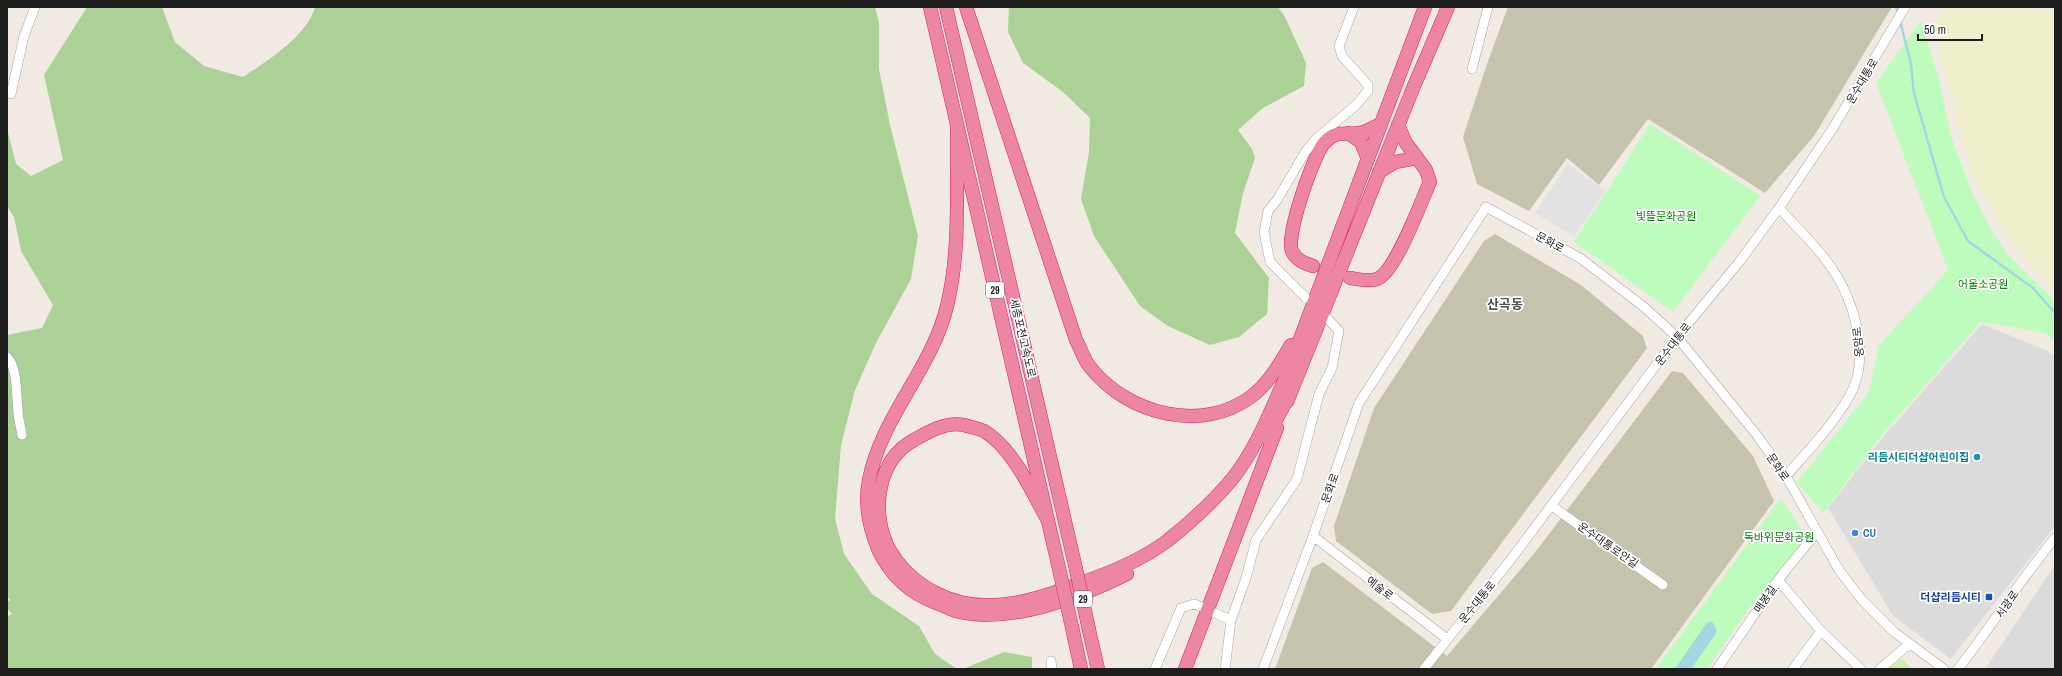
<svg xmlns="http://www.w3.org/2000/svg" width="2062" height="676" font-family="'Archivo Narrow','Noto Sans KR',sans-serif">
  <rect width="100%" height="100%" fill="#f0eae3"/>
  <!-- residential -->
  <path fill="#dcdbdb" d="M1982 324 2046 350 2055 357V526L1951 659 1893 616 1828 508 1884 436Z
    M2055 565V669H1985Z"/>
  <!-- construction -->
  <path fill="#c5c3ae" d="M1508 7H1892L1814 136 1765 193 1648 119 1599 185 1567 158 1529 211 1477 184 1463 137 1488 61Z
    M1495 234 1581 285 1643 336 1647 348 1451 611 1432 614 1336 541 1334 526 1374 408 1484 241Z
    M1672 371 1683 373 1753 456 1774 501 1651 669H1275L1312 568 1323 562 1447 656 1537 550Z"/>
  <!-- farmland -->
  <path fill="#f0efcd" d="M1944 7H2030L2055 14V291L2012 244 1972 174 1933 27Z"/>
  <!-- grass -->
  <path fill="#cfeda6" d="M1901 659 1913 669H1887Z"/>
  <!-- forest -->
  <path fill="#acd196" d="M87 7H162L175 42 204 66 243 77C267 61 307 36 315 7H875L879 22V69L890 125 918 236 911 279 876 343 855 390 841 445 835 518 844 554 872 594 919 626 935 654 957 669H7V617L12 614 7 608V602L10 600 7 596V335L42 328 53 305 21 251 14 217 7 206V128L16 164 31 176 63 160 44 75Z
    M1009 7H1278L1285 17 1306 63 1304 86 1263 108 1238 130 1252 149 1255 158 1243 193 1235 233 1269 278 1267 314 1239 337 1210 345 1168 326 1140 306 1094 236 1081 199 1089 152 1090 118 1063 92 1023 63 1008 32Z
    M1004 652 1032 657V669H963Z"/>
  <!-- park -->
  <path fill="#befcbe" d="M1921 21 1940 83 1951 136 1972 193 1991 229 2007 254 2055 301V342L2045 333 1981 322 1882 435 1823 513 1797 482 1869 392 1879 345 1948 270 1876 83Z
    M1650 124 1760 196 1673 312 1574 242Z
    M1781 498 1807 538 1753 603 1707 669H1656Z"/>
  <!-- parking -->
  <path fill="#e2e2e2" d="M1568 164 1605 191 1574 237 1535 213Z"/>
  <!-- water -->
  <path fill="#a1d7e0" d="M1710 621 1713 623 1717 631 1715 635 1691 669H1675L1705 625Z"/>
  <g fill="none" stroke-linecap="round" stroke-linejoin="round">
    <!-- stream -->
    <path stroke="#a1d7e0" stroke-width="2.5" d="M1896 7 1898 14
      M1900 21 1911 64 1914 93 1944 197 1968 241 2033 288 2055 313"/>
    <defs>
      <path id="minor" d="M1472 69 1488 7
        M11 94 24 36 35 7
        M1779 208C1795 226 1814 243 1828 263 1853 296 1872 356 1850 395 1833 425 1808 451 1786 476
        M1306 298 1270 262 1264 232 1268 211 1277 200 1306 151 1316 139 1356 105 1368 91V85L1342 56 1339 46 1354 7
        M7 357C18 367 16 396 18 411 18 419 21 427 22 435
        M1552 506 1663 585
        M1313 536 1447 639
        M1778 580 1821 631 1861 669
        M1212 612 1231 620 1225 669
        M1231 620 1246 578 1256 540 1297 479 1319 394 1332 368 1339 331 1327 318
        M1051 661 1052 669
        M1155 669 1181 608 1194 604 1202 607
        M1263 669 1313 536 1359 403 1486 207 1580 258 1644 307 1677 337 1756 434 1786 476 1839 570 1862 600 1894 632 1944 669
        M1424 669 1512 558 1677 337 1740 261 1779 208 1833 128 1905 7
        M1717 669 1778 580 1817 532
        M1793 669 1821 631
        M1880 669 1909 644
        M1958 669C1992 626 2020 580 2055 538"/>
      <path id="highway" d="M930 7 1060 573
        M946 7 1076 569
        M966 7 1076 340C1081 349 1084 360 1090 367 1127 414 1202 434 1252 396 1269 383 1280 363 1291 345
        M957 129C956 187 961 249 947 306 932 369 881 417 869 480 864 505 869 528 879 551 891 576 910 593 936 603 943 605 950 609 956 611 1008 625 1081 597 1127 574
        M1348 133 1361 142 1368 159
        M1379 172 1395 162 1417 158
        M1313 266C1304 263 1296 260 1292 251 1285 237 1314 153 1325 142 1337 130 1344 135 1359 133 1366 132 1374 127 1381 124
        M1350 278C1358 279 1369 282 1377 279 1396 272 1421 201 1430 182L1426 170 1406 143 1398 125
        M1287 402 1414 86 1448 7
        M1267 437 1290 394
        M1048 521C1032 492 1013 448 984 431 978 428 970 427 964 425 947 421 928 432 914 440 877 460 871 511 888 547 898 567 918 585 938 594 986 618 1040 599 1086 581 1115 571 1143 559 1167 541 1191 522 1214 501 1233 478 1256 449 1270 412 1285 379L1425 7
        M1089 630 1098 669
        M1073 632 1081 669
        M1185 669 1277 428"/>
    </defs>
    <!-- minor casing -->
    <use href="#minor" stroke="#a5a5a5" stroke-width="10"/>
    <!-- highway casing -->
    <use href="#highway" stroke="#e41a71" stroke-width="14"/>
    <!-- minor -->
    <use href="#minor" stroke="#fff" stroke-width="9"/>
    <!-- highway -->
    <use href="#highway" stroke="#ec86a2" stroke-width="13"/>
    <defs>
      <path id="highway-bridge" d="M1076 569 1089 630
        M1060 573 1073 632"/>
    </defs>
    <!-- highway-bridge casing -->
    <use href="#highway-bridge" stroke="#e41a71" stroke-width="14" stroke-linecap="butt"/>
    <!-- highway-bridge -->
    <use href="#highway-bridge" stroke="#ec86a2" stroke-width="13"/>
  </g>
  <!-- markers -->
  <circle fill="#0f9aa8" stroke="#fff" stroke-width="1.5" cx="1977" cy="457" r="4"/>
  <circle fill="#3f7fe0" stroke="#fff" stroke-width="1.5" cx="1855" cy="533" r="4"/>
  <rect fill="#1a4fb4" stroke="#fff" stroke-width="1.5" x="1985" y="593" width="8" height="8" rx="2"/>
  <g text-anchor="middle" stroke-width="3.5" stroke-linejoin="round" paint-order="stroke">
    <!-- shield labels -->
    <g fill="#fff" stroke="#626262" stroke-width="1">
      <rect x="986" y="282" width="18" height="16" rx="3"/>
      <rect x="1074" y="591" width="18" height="16" rx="3"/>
    </g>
    <g font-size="10" font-weight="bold" fill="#1e1e1e">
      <text x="995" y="294">29</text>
      <text x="1083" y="603">29</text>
    </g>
    <!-- street labels -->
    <g font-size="11" fill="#1e1e1e" stroke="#fff">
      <text transform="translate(1862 81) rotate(-59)" y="4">운수대통로</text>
      <text transform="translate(1550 242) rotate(29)" y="4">문화로</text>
      <text transform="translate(1023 338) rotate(77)" y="4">세종포천고속도로</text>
      <text transform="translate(1858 342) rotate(-96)" y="4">옹암로</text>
      <text transform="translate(1673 344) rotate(-52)" y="4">운수대통로</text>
      <text transform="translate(1778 467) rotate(56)" y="4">문화로</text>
      <text transform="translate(1330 488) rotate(-70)" y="4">문화로</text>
      <text transform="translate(1608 545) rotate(35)" y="4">운수대통로안길</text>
      <text transform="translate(1380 588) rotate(38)" y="4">예술로</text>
      <text transform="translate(1765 599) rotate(-55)" y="4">매봉길</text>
      <text transform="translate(1477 602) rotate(-51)" y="4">운수대통로</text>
      <text transform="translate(2007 604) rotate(-55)" y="4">서광로</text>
    </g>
    <!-- park labels -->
    <g font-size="11" fill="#068305" stroke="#fff">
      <text x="1666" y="220">빛뜰문화공원</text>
      <text x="1983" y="288">어울소공원</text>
      <text x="1779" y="541">독바위문화공원</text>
    </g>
    <!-- culture labels -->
    <g font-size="11" font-weight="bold" fill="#0d838f" stroke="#fff" text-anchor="end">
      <text x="1969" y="461">리듬시티더샵어린이집</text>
    </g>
    <!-- shop labels -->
    <g font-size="11" font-weight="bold" fill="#366cbe" stroke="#fff" text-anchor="start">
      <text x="1863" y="537">CU</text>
    </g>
    <!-- transit labels -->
    <g font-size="11" font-weight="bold" fill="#164399" stroke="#fff" text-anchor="end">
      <text x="1981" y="601">더샵리듬시티</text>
    </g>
    <!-- quarter labels -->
    <g font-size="13" font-weight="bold" fill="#515151" stroke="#fff">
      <text x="1505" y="309">산곡동</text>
    </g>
  </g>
  <!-- border -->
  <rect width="2062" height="676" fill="none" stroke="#1e1e1e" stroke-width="16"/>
  <!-- scale -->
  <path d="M1918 34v6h64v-6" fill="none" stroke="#1e1e1e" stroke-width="2"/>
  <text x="1924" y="34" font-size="12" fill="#1e1e1e" stroke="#ffffff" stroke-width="3" paint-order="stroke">50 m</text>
</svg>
